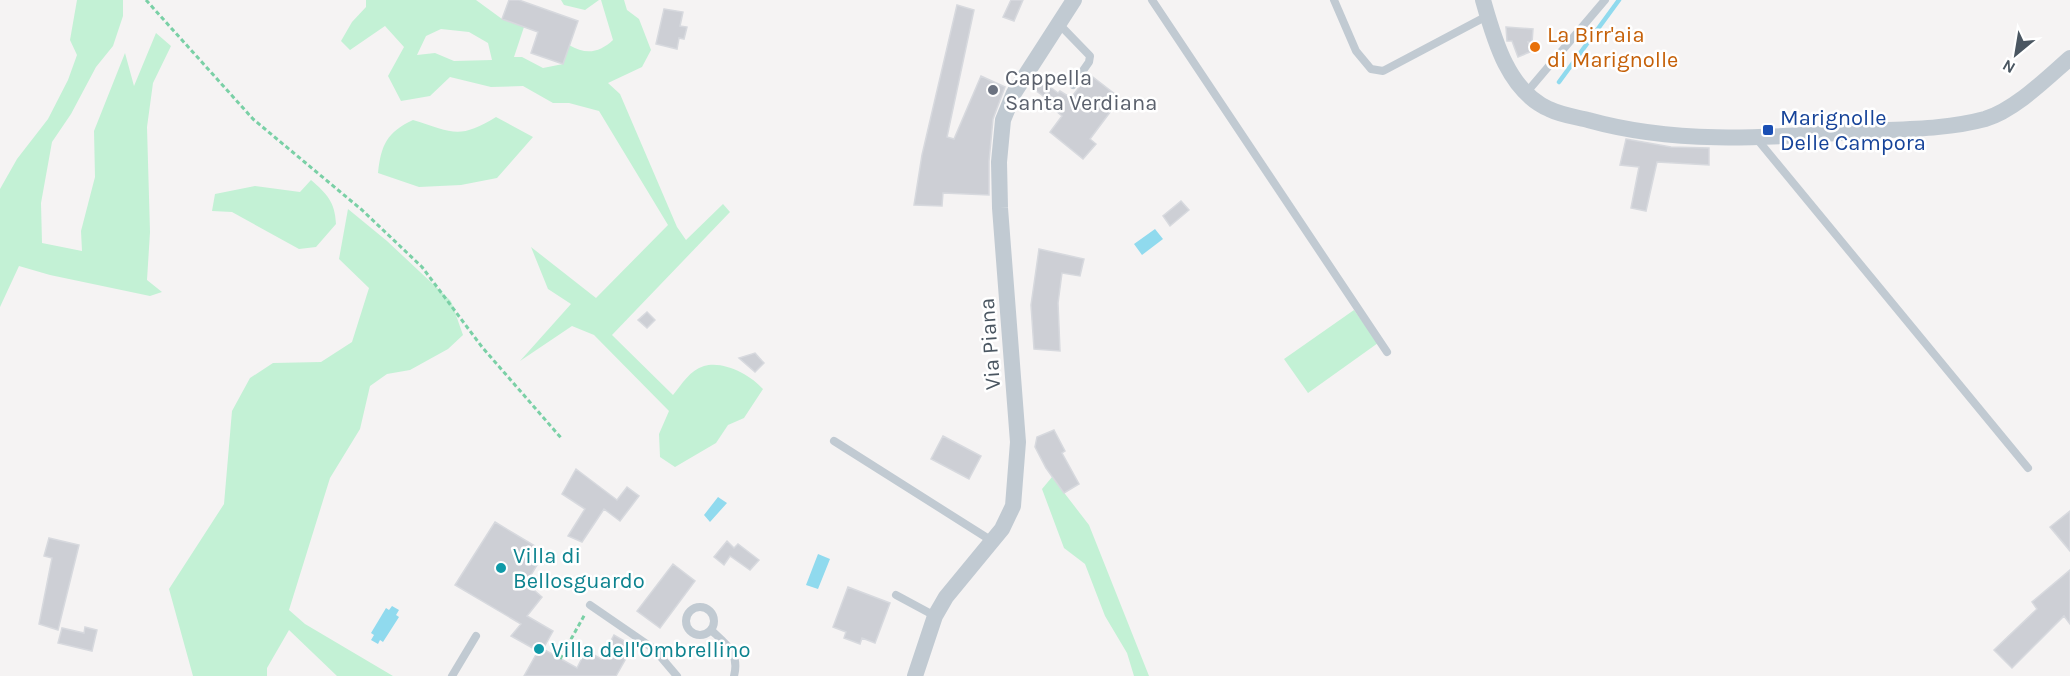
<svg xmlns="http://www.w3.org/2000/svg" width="2070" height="676" font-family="Karla,sans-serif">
  <rect width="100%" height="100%" fill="#f5f3f3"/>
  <!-- green -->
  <path fill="#c3f1d5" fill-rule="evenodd" d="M77 0H123V16L113 46 96 67 71 114 52 142 41 203 42 243 82 251 81 231 95 177 94 131 125 53 134 86 156 33 171 46 153 83 147 127 150 232 147 280 162 292 150 296 50 275 19 266 0 307V189L17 159 48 119 68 80 77 55 70 40Z
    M366 0H476L502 19 524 27 514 57H522L543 68 563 64 569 45C586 55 599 53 613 40L601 0H624L627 10 639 19 651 50 642 67 608 83 620 94 677 227 686 240 723 204 730 212 612 335 673 395C682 384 690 370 704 366 723 360 751 375 763 389L744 418 728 425 716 443 675 467 660 457 659 434 669 411 594 335 572 326 520 361 571 304 548 289 531 247 596 298 668 225 599 111 569 103H553L523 86 491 87 450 77 430 96 401 101 388 76 404 47 385 26 350 50 341 41 352 22 366 7ZM441 29 469 32 488 43 492 60 454 61 435 53 417 55 426 36Z
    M561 0H599L585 10 564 5Z
    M496 117 533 137 497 178 461 185 419 187 378 173C381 145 387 132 413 120 452 132 459 140 496 117Z
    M311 180C327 194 335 202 336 224L316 247 299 249 232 212 212 211 215 194 255 186 300 192Z
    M348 209 387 241 451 301 463 335 448 349 410 370 387 374 370 386 360 429 330 478 289 610 305 624 393 676H337L289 630 267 668V676H193L169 589 224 504 232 411 250 378 273 363 321 362 352 342 369 288 339 259Z
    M1354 310 1378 343 1308 393 1284 359Z
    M1052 477 1089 525 1149 676H1134L1127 653 1105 616 1085 564 1064 548 1042 489Z"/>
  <!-- water -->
  <path fill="#90daee" d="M1155 229 1163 239 1142 255 1134 244Z
    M718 497 727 503 710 522 704 515Z
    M818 554 830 559 818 589 806 585Z
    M392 606 399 610 396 615 399 617 383 642 380 640 378 644 371 640 374 635 371 633 386 608 389 610Z"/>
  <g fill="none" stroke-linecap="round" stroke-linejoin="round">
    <!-- stream -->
    <path stroke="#90daee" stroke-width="4.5" d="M1559 82 1619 0"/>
  </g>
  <!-- building -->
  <path fill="#cdcfd5" stroke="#d7d9de" stroke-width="1.5" d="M509 0H519L578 21 563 64 531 53 538 32 502 19Z
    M1011 0H1023L1014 21 1003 17Z
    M957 5 974 10 947 137 954 139 981 76 1005 87 993 119 989 161V195L943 193 942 206 914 205 922 155Z
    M664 9 683 12 680 26 687 27 684 39 679 38 677 49 656 44Z
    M1506 27 1533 29 1532 43 1528 42 1532 51 1518 57 1512 41H1507Z
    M1089 74 1116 95 1110 104 1114 107 1090 139 1096 144 1083 159 1050 132 1062 116 1049 105 1051 102 1034 89 1041 80 1058 93 1060 91 1071 98Z
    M1626 139 1671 147 1709 148V165L1657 162 1646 211 1631 208 1639 167 1620 165Z
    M1181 201 1189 210 1170 226 1163 216Z
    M1039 249 1084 259 1080 276 1062 273 1058 303 1060 351 1034 349 1031 305Z
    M647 312 655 320 647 328 638 320Z
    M755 353 764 363 755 372 739 358Z
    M1054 430 1065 451 1062 453 1079 484 1064 493 1046 468 1035 447 1037 437Z
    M943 436 981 456 969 479 931 459Z
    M576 469 617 500 627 487 639 496 620 521 604 509 582 542 568 536 585 509 562 494Z
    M2070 511V551L2050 527Z
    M495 522 545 552 526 583 542 597 527 616 553 631 543 649 577 668 586 650 601 659 614 635 633 646 616 676H524L538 651 511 636 521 624 455 585Z
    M49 538 79 545 58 630 39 624 52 558 44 556Z
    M727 541 734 548 738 544 759 560 750 570 730 556 724 565 714 557Z
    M673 564 695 581 660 628 637 611Z
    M2070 570V624L2064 616 2012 668 1994 650 2037 609 2032 602Z
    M848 587 890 603 875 643 862 638 860 644 844 638 846 632 833 627Z
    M85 627 97 630 92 651 58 643 62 628 84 633Z"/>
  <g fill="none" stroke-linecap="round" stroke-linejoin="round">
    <!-- path -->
    <path stroke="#7ad0a6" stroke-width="3" stroke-dasharray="4.5 3" stroke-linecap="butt" d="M146 0 253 119 362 210 422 267 482 347 562 439
      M560 659 585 614"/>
    <!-- service -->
    <path stroke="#c1cad2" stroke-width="8" d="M1152 0 1387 352
      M1334 0 1356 51 1371 69 1383 71 1487 16
      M1059 24 1090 56 1089 62 1073 85
      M1527 92 1605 0
      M1757 139 2028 468
      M834 441 992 541
      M896 595 935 616
      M590 605 654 649 677 676
      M686 621a14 14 0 1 1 28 0a14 14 0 1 1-28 0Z
      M711 630C726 644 740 653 734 676
      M452 676 476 636"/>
    <!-- minor -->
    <path stroke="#c1cad2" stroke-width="16" d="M1483 0C1494 39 1508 91 1549 109 1561 115 1576 117 1588 120 1681 146 1774 137 1868 131 1907 129 1948 129 1985 119 2015 110 2047 78 2070 58
      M915 676 935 616 946 597 1002 529 1013 506 1018 442 1000 208 999 162 1003 120 1014 93 1074 0"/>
  </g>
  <!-- markers -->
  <circle fill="#e8710a" stroke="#fff" stroke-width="2" cx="1535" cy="47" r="6"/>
  <circle fill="#6b7280" stroke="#fff" stroke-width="2" cx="993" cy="90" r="6"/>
  <rect fill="#1a4fb4" stroke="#fff" stroke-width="2" x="1762" y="124" width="12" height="12" rx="3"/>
  <g fill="#0f9aa8" stroke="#fff" stroke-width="2">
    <circle cx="501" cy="568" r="6"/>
    <circle cx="539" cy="649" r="6"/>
  </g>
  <g text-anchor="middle" stroke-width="5" stroke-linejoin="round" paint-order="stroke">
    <!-- food labels -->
    <g font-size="22" fill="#c56008" stroke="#fff" text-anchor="start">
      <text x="1547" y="42">La Birr'aia<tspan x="1547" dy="25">di Marignolle</tspan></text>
    </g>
    <!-- worship labels -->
    <g font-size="22" fill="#5b616d" stroke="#fff" text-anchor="start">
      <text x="1005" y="85">Cappella<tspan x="1005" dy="25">Santa Verdiana</tspan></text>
    </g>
    <!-- transit labels -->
    <g font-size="22" fill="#164399" stroke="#fff" text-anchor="start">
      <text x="1780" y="125">Marignolle<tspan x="1780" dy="25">Delle Campora</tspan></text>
    </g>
    <!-- street labels -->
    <g font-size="22" fill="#4a5661" stroke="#fff">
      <text transform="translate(989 344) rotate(-94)" y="8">Via Piana</text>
    </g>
    <!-- culture labels -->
    <g font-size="22" fill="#0d838f" stroke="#fff" text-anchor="start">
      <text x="513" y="563">Villa di<tspan x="513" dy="25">Bellosguardo</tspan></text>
      <text x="551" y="657">Villa dell'Ombrellino</text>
    </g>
  </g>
  <!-- north arrow -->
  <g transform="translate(2016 54) rotate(210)" stroke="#ffffff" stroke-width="4.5" paint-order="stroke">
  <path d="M0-4.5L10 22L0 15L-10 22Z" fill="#4a5661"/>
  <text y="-9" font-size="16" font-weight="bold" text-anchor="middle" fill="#4a5661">N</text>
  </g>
</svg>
